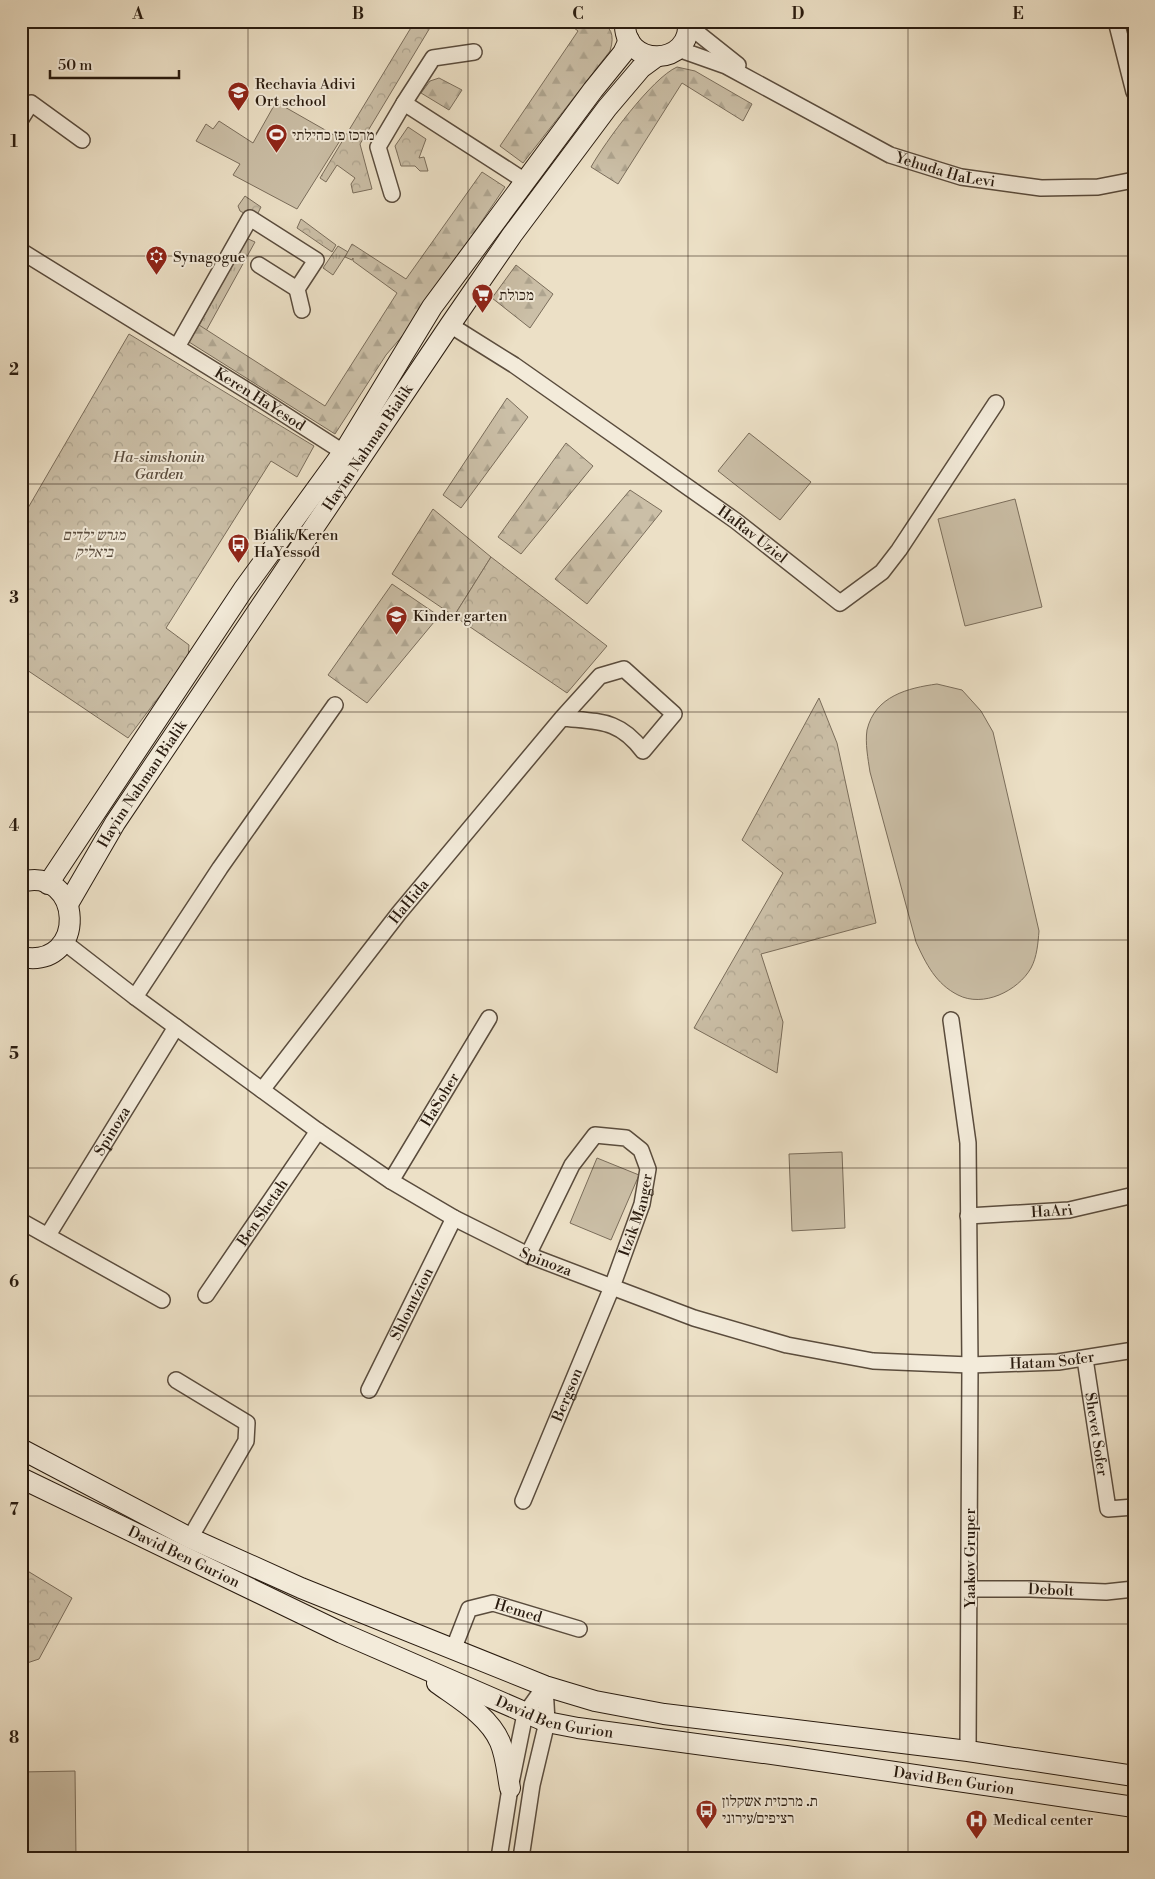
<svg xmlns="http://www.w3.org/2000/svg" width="1155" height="1879" font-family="'Libre Bodoni','Frank Ruhl Libre',serif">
  <defs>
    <pattern id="grass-tufts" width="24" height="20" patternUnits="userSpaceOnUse" patternTransform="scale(1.25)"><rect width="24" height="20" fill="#cbbfa7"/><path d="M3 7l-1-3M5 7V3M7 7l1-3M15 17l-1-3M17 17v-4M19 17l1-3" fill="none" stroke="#aea48f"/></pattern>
    <pattern id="forest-firs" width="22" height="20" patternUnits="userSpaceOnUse" patternTransform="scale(1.25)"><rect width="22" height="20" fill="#cbbfa7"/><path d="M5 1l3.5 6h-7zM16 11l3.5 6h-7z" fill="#aea48f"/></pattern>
    <pattern id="park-crowns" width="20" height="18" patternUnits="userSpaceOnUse" patternTransform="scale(1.25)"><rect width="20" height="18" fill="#cbbfa7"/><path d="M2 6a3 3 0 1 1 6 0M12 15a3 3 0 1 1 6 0" fill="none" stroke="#aea48f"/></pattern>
  </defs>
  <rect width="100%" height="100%" fill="#ece0c6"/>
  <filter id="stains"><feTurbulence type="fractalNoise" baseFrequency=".004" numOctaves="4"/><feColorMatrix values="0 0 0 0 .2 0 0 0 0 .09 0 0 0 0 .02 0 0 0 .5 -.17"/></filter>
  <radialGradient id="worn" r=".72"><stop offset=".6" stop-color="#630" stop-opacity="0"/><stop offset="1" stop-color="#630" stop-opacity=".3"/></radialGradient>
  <!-- grass -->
  <path fill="url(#grass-tufts)" stroke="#7a6d5b" d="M246 238 255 242 201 340 194 335Z
    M338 246 348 252 333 275 323 268Z"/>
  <!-- forest -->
  <path fill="url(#forest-firs)" stroke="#7a6d5b" d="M565 21C587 21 621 16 610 51L523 163 500 146 578 31Z
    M677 67 695 71 752 104 743 121 682 83 618 184 591 167C605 142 652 78 677 67Z
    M439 78 462 90 449 110 421 93 430 81Z
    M482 172 505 187 410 327 386 355 335 434 189 342 199 325 325 406 397 293 353 261V258L352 260 345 257 352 244 406 279Z
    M516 265 553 294 530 328 492 298Z
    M507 398 528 417 461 508 443 495Z
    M566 443 593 466 521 554 498 537Z
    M630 490 662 511 587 604 555 579Z
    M433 509 491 557 454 616 392 574Z
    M392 584 439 616 367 703 328 675Z"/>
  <!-- park -->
  <path fill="url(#park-crowns)" stroke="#7a6d5b" d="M415 21H426L431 26 360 144 372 189 353 193 351 184 355 178 337 165 326 182 320 178Z
    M408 127 426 139 419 158 424 157 428 171H420L415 166H401L395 146Z
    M245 196 261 207 255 219 240 211 238 206Z
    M301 219 336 245 332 252 297 228Z
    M129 334 314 446 297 477 271 461 166 628 189 645 188 658 128 738 21 666V520Z
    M491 557 607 646 567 693 454 616Z
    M819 698 837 743 876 923 761 954 783 1022 777 1073 694 1028 783 873 742 840Z
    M21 1567 72 1598 39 1659 21 1665Z"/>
  <!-- pitch -->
  <path fill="#cbbfa7" stroke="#7a6d5b" d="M276 102 341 139 297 209 233 175 240 164 196 141 206 124 213 129 219 121 253 143Z
    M749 433 811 482 780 520 718 471Z
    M1015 499 1042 607 965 626 938 519Z
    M937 684 962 690 981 711 993 732 1039 931C1038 943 1037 957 1031 968 1018 991 983 1008 958 995 936 984 926 964 916 942L870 772C868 759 865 743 867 730 875 696 908 688 937 684Z
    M842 1152 845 1228 792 1231 789 1154Z
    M597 1158 639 1175 611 1240 570 1223Z
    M75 1771 76 1858H21V1772Z"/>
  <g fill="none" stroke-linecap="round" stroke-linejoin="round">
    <defs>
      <g id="street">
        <path d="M1116 21 1134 92"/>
        <path d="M689 26 738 65"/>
        <path id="s1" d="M678 49 726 66 890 155 961 177 1041 188 1098 187 1134 180"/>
        <path d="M404 103 433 58 474 52"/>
        <path d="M21 119 31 103 82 140"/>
        <path d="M392 194 378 147 404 103 525 181"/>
        <path id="s2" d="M21 251 251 393 343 452"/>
        <path d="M259 265 297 289"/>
        <path id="s3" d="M450 325 514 365 736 521 840 603 882 572 899 550 996 403"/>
        <path d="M177 347 250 218 316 260 297 289 302 310"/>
        <path id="s4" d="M64 942 135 997 318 1131 391 1181 454 1218 528 1255 612 1287 694 1318 787 1345 873 1361 970 1365 1058 1362 1134 1350"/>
        <path d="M135 997 220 868 335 705"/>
        <path d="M951 1020 968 1143 970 1365 968 1751"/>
        <path id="s5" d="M262 1090 399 913 562 718 600 676 624 669 674 714 643 751C619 719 599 722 562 718"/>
        <path id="s6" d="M391 1181 489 1018"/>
        <path id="s7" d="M968 1216 1069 1210 1134 1195"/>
        <path d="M21 1221 162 1300"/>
        <path id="s8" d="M48 1235 176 1027"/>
        <path id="s9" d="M206 1295 318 1131"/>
        <path id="s10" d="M1085 1359 1108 1509 1134 1507"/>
        <path d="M176 1380 247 1423 246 1441 190 1538"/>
        <path id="s11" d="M369 1390 454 1218"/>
        <path id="s12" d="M523 1501 612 1287 642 1204 648 1169 641 1150 626 1138 595 1135 572 1165 528 1255"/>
        <path id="s13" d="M970 1589H1030L1106 1592 1134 1589"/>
        <path id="s14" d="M453 1650 469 1609 493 1603 579 1629"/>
        <path d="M499 1858 510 1788 525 1714 545 1686"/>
        <path d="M521 1858 532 1785 547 1722 545 1686"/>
      </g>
      <g id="secondary">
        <path d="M625 21C622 69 693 67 688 21"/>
        <path d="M21 882C83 865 89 970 21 957"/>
        <path d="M48 884 243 590 347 447 432 307 593 90 623 53 629 40"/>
        <path id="s15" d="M68 904 115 823 450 325 512 235 607 108 641 68 656 57"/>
        <path d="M21 1449 190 1538 301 1588 545 1686 595 1701 664 1714 968 1751 1134 1776"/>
        <path id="s16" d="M21 1478 342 1633 547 1722 578 1728 786 1756 1134 1807"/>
        <path d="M437 1683C459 1699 489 1716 500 1742 506 1756 507 1772 510 1788"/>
      </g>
    </defs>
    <!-- street casing -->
    <use href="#street" stroke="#5a4c3d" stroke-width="18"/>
    <!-- secondary casing -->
    <use href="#secondary" stroke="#291b0f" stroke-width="22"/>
    <!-- street -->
    <use href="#street" stroke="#f3ebda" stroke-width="15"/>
    <!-- secondary -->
    <use href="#secondary" stroke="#f3ebda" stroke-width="20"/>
  </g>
  <!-- grid -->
  <path fill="none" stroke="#291b0f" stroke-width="1" stroke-opacity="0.55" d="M248 21V1858M468 21V1858M688 21V1858M908 21V1858M21 256H1134M21 484H1134M21 712H1134M21 940H1134M21 1168H1134M21 1396H1134M21 1624H1134"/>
  <!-- icons -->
  <defs>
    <symbol id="school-pin" viewBox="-11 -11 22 30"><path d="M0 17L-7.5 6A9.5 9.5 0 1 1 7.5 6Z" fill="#8f2418" stroke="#f3ebda"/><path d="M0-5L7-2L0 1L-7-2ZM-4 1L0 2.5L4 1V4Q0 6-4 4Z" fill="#fff"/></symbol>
    <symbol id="stadium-pin" viewBox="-11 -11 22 30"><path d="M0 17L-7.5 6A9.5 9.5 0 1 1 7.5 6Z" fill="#8f2418" stroke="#f3ebda"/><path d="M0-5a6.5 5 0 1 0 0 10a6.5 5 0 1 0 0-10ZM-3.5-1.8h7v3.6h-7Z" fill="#fff"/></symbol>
    <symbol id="synagogue-pin" viewBox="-11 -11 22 30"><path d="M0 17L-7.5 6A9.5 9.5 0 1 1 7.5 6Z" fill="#8f2418" stroke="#f3ebda"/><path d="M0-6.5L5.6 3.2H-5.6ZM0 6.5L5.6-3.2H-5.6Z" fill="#fff"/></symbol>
    <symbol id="supermarket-pin" viewBox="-11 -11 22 30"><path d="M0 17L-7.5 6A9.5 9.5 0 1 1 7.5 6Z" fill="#8f2418" stroke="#f3ebda"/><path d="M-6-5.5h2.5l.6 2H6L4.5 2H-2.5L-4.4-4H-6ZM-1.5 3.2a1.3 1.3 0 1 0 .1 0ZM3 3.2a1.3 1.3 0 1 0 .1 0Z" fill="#fff"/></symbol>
    <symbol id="bus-pin" viewBox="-11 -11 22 30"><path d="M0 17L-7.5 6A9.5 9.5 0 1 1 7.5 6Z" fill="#8f2418" stroke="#f3ebda"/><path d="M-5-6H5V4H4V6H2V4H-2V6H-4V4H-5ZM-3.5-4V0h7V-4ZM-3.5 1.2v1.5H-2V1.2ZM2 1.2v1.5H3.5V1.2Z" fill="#fff"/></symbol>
    <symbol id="hospital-pin" viewBox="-11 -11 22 30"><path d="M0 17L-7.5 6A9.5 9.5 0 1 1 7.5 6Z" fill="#8f2418" stroke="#f3ebda"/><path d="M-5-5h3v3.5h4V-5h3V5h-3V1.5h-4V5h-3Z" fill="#fff"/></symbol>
  </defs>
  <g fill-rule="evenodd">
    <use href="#school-pin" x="226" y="80" width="25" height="34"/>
    <use href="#stadium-pin" x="264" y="122" width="25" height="34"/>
    <use href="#synagogue-pin" x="144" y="244" width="25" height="34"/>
    <use href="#supermarket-pin" x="470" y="282" width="25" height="34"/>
    <use href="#bus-pin" x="226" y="532" width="25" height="34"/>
    <use href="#school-pin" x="384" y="604" width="25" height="34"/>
    <use href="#bus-pin" x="694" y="1798" width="25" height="34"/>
    <use href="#hospital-pin" x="964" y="1808" width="25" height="34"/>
  </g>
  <g text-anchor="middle" stroke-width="4" stroke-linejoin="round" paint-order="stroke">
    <!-- poi labels -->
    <g font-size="15" fill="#291b0f" stroke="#f3ebda" text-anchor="start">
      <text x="255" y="89">Rechavia Adivi<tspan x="255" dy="17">Ort school</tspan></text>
      <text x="292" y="140">מרכז פז כהילתי</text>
      <text x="173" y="262">Synagogue</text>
      <text x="499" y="300">מכולת</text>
      <text x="254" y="540">Bialik/Keren<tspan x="254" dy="17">HaYessod</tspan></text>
      <text x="413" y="621">Kinder garten</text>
      <text x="722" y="1806">ת. מרכזית אשקלון<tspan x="722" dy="17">רציפים/עירוני</tspan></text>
      <text x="993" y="1825">Medical center</text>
    </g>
    <!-- street labels -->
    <g font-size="15" fill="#291b0f" stroke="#f3ebda">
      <text dy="5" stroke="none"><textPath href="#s1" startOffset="295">Yehuda HaLevi</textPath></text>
      <text dy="5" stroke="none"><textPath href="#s2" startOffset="281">Keren HaYesod</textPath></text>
      <text dy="5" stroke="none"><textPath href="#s15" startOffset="546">Hayim Nahman Bialik</textPath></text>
      <text dy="5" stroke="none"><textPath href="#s3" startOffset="368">HaRav Uziel</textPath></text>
      <text dy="5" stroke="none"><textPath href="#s15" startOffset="141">Hayim Nahman Bialik</textPath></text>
      <text dy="5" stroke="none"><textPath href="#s5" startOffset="239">HaHida</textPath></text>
      <text dy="5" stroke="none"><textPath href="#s6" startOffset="95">HaSoher</textPath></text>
      <text dy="5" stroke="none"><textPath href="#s8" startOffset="122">Spinoza</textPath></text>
      <text dy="5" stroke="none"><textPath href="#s7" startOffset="84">HaAri</textPath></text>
      <text dy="5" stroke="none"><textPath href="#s9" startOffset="100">Ben Shetah</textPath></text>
      <text dy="5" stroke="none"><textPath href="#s12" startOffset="308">Itzik Manger</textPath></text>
      <text dy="5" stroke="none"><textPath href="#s4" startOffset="580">Spinoza</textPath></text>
      <text dy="5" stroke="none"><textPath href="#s11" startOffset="96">Shlomtzion</textPath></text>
      <text dy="5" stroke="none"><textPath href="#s4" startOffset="1102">Hatam Sofer</textPath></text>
      <text dy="5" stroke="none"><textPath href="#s12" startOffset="115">Bergson</textPath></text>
      <text dy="5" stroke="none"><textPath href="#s10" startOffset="76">Shevet Sofer</textPath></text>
      <text dy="5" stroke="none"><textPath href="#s16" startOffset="181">David Ben Gurion</textPath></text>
      <text transform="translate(970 1558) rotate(-90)" y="5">Yaakov Gruper</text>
      <text dy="5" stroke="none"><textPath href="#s13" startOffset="81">Debolt</textPath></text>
      <text dy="5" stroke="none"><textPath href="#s14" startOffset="95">Hemed</textPath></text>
      <text dy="5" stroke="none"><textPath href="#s16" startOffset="586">David Ben Gurion</textPath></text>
      <text dy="5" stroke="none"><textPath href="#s16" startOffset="991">David Ben Gurion</textPath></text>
    </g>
    <!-- park labels -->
    <g font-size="15" font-style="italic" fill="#5a4c3d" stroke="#f3ebda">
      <text x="159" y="462">Ha-simshonin<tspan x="159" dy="17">Garden</tspan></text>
      <text x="94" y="540">מגרש ילדים<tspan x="94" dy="17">ביאליק</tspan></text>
    </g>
  </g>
  <!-- margin -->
  <rect width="1155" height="1879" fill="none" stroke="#ece0c6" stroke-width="55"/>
  <!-- scale -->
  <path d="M50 70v8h129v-8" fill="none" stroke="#291b0f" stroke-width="2.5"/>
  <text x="58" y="70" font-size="15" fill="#291b0f" stroke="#f3ebda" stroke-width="4" paint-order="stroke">50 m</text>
  <rect x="28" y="28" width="1100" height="1824" fill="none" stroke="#291b0f" stroke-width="2"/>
  <g font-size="16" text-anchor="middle" font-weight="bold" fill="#291b0f">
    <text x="138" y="19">A</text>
    <text x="358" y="19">B</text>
    <text x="578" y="19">C</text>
    <text x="798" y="19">D</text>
    <text x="1018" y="19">E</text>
    <text x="14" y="147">1</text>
    <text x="14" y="375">2</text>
    <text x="14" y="603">3</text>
    <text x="14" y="831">4</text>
    <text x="14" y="1059">5</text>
    <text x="14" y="1287">6</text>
    <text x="14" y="1515">7</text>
    <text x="14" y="1743">8</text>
  </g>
  <rect width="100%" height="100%" filter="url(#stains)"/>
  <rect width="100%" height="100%" fill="url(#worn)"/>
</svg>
